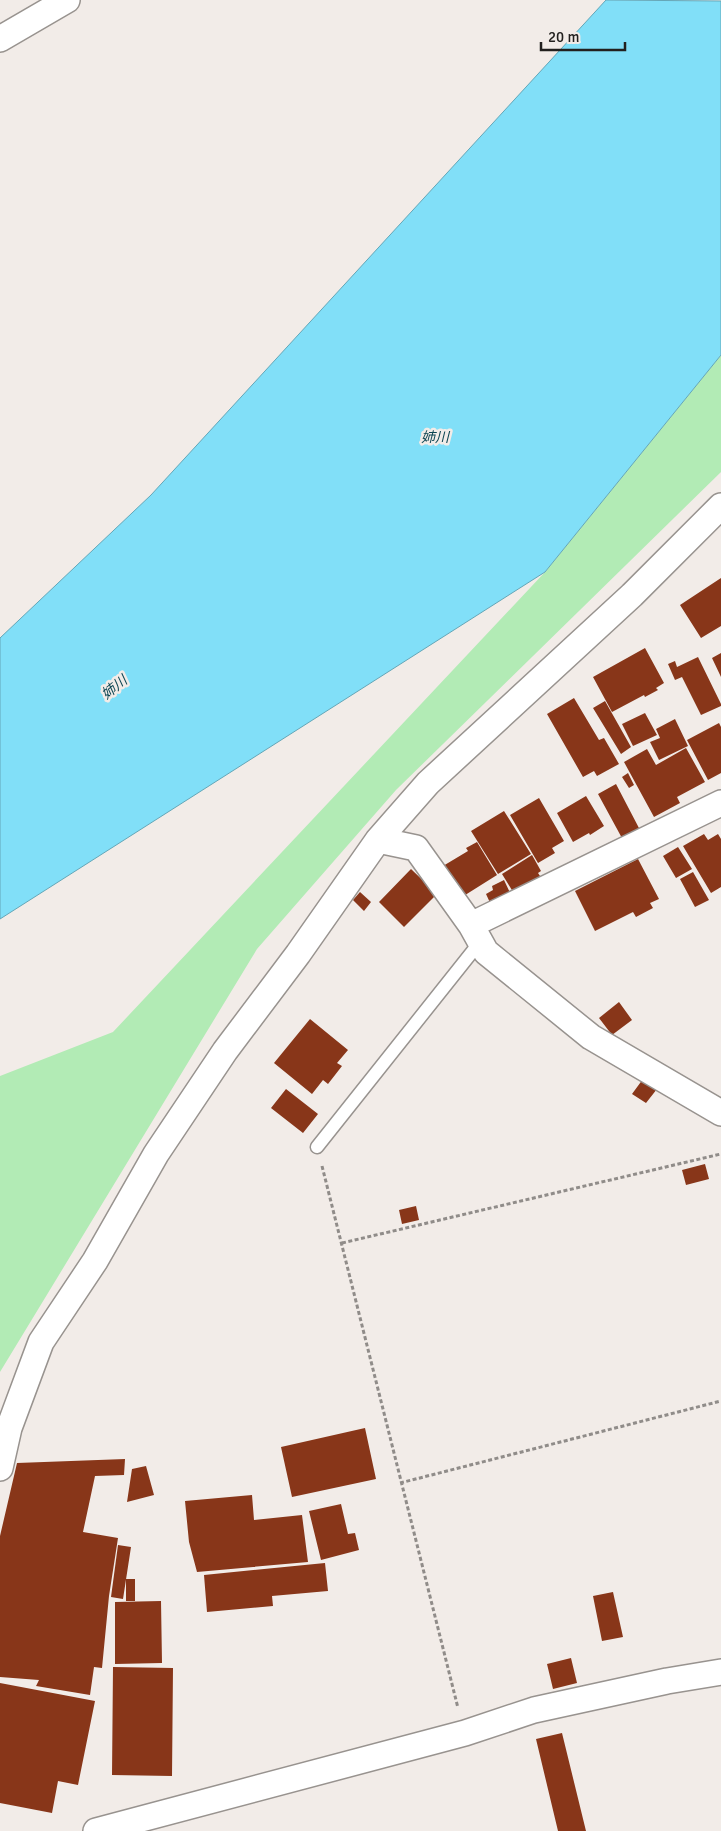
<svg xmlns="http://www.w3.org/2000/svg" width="721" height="1831" font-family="Signika,'Noto Sans JP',sans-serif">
  <rect width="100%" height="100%" fill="#f2ece8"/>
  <!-- green -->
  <path fill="#b2ebb5" d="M721 355V472L396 790 257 949 0 1372V1076L113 1032 545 572Z"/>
  <!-- water -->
  <path fill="#81dff8" stroke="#64a6b7" d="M606 0 721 1V355L545 572 0 919V638L151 495Z"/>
  <!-- building -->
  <path fill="#883619" d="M721 578V626L701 638 680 605Z
    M645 648 664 683 656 688 658 690 645 697 644 695 612 712 593 677Z
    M721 653V677L712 658Z
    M698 657 721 704V706L701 715 682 677 675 680 668 664 675 661 677 667Z
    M574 698 599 740 604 738 619 764 597 776 594 771 583 777 547 714Z
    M605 701 631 747 621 754 593 708Z
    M645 713 657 735 633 746 622 724Z
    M675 719 688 746 659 760 650 742 660 738 656 729Z
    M719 723 721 727V773L708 780 687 740Z
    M686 748 705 782 677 797 680 803 654 817 624 762 647 749 656 765Z
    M628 773 634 785 629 788 622 777Z
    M616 784 640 830 623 840 598 794Z
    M586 796 604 826 590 835 589 833 573 842 557 813Z
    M539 798 564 841 552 848 555 853 538 863 510 815Z
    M504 811 531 854 498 874 471 831Z
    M704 834 708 840 718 834 721 839V887L711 893 683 846Z
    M477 842 497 875 462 897 443 866 468 851 466 848Z
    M678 847 692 869 676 878 663 856Z
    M532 855 541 871 538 873 542 879 515 895 502 874Z
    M638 859 659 899 650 903 653 908 636 917 633 912 595 931 575 891Z
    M411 869 437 894 404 927 379 902Z
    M693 872 709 900 695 907 680 879Z
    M504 880 512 897 492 907 486 894 493 890 492 886Z
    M360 892 371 902 364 911 353 900Z
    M619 1002 632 1020 612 1035 599 1018Z
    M310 1019 348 1050 337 1063 342 1066 328 1084 323 1080 312 1094 274 1063Z
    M643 1079 657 1089 646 1103 632 1094Z
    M286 1089 318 1114 303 1133 271 1108Z
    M705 1164 709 1179 686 1185 682 1170Z
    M416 1206 419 1220 402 1224 399 1210Z
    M365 1428 376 1479 292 1497 281 1447Z
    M125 1459 124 1475 95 1476 83 1532 118 1538 109 1596 102 1668 94 1667 90 1695 36 1686 39 1680 0 1677V1536L17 1463Z
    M146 1466 154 1495 127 1502 132 1469Z
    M252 1495 254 1520 302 1515 308 1562 197 1572 189 1542 185 1501Z
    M341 1504 348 1534 355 1533 359 1550 321 1560 309 1511Z
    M118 1545 131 1547 123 1599 111 1597Z
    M325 1563 328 1591 272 1596 273 1606 207 1612 204 1575Z
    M126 1579H135V1601H126Z
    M613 1592 623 1637 602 1641 593 1596Z
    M161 1601 162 1663 115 1664V1602Z
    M571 1658 577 1683 553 1689 547 1664Z
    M113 1667 173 1668 172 1776 112 1775Z
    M0 1683 95 1701 78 1785 58 1781 52 1813 0 1803Z
    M562 1733 586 1831H558L536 1739Z"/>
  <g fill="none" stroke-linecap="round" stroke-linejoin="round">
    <defs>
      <path id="lane" d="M317 1147 480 942"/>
      <path id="street" d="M0 39 67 0
        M378 840 416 848 471 925 486 952 591 1037 721 1113
        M471 925 721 803
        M0 1468 9 1428 41 1342 95 1261 156 1154 225 1051 298 954 378 840 428 783 632 595 721 506
        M96 1831 465 1733 534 1710 667 1681 721 1672"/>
    </defs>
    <!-- lane casing -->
    <use href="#lane" stroke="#98938f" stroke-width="15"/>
    <!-- street casing -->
    <use href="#street" stroke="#98938f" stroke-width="28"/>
    <!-- path -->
    <path stroke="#908c89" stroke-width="3" stroke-dasharray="4 2.5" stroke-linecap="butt" d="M322 1166 458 1708
      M342 1243 721 1154
      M400 1483 721 1401"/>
    <!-- lane -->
    <use href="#lane" stroke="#fff" stroke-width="12"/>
    <!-- street -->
    <use href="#street" stroke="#fff" stroke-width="25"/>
  </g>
  <g text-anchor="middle" stroke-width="5" stroke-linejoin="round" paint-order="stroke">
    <!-- water labels -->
    <g font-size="14" font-style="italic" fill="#0d4653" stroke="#f2ece8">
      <text x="435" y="442">姉川</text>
      <text transform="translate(114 687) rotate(-39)" y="5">姉川</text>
    </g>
  </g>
  <!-- scale -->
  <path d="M541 42v8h84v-8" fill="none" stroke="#22201e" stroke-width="2.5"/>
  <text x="548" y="42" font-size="15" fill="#22201e" stroke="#f2ece8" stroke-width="4" paint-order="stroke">20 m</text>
</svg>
